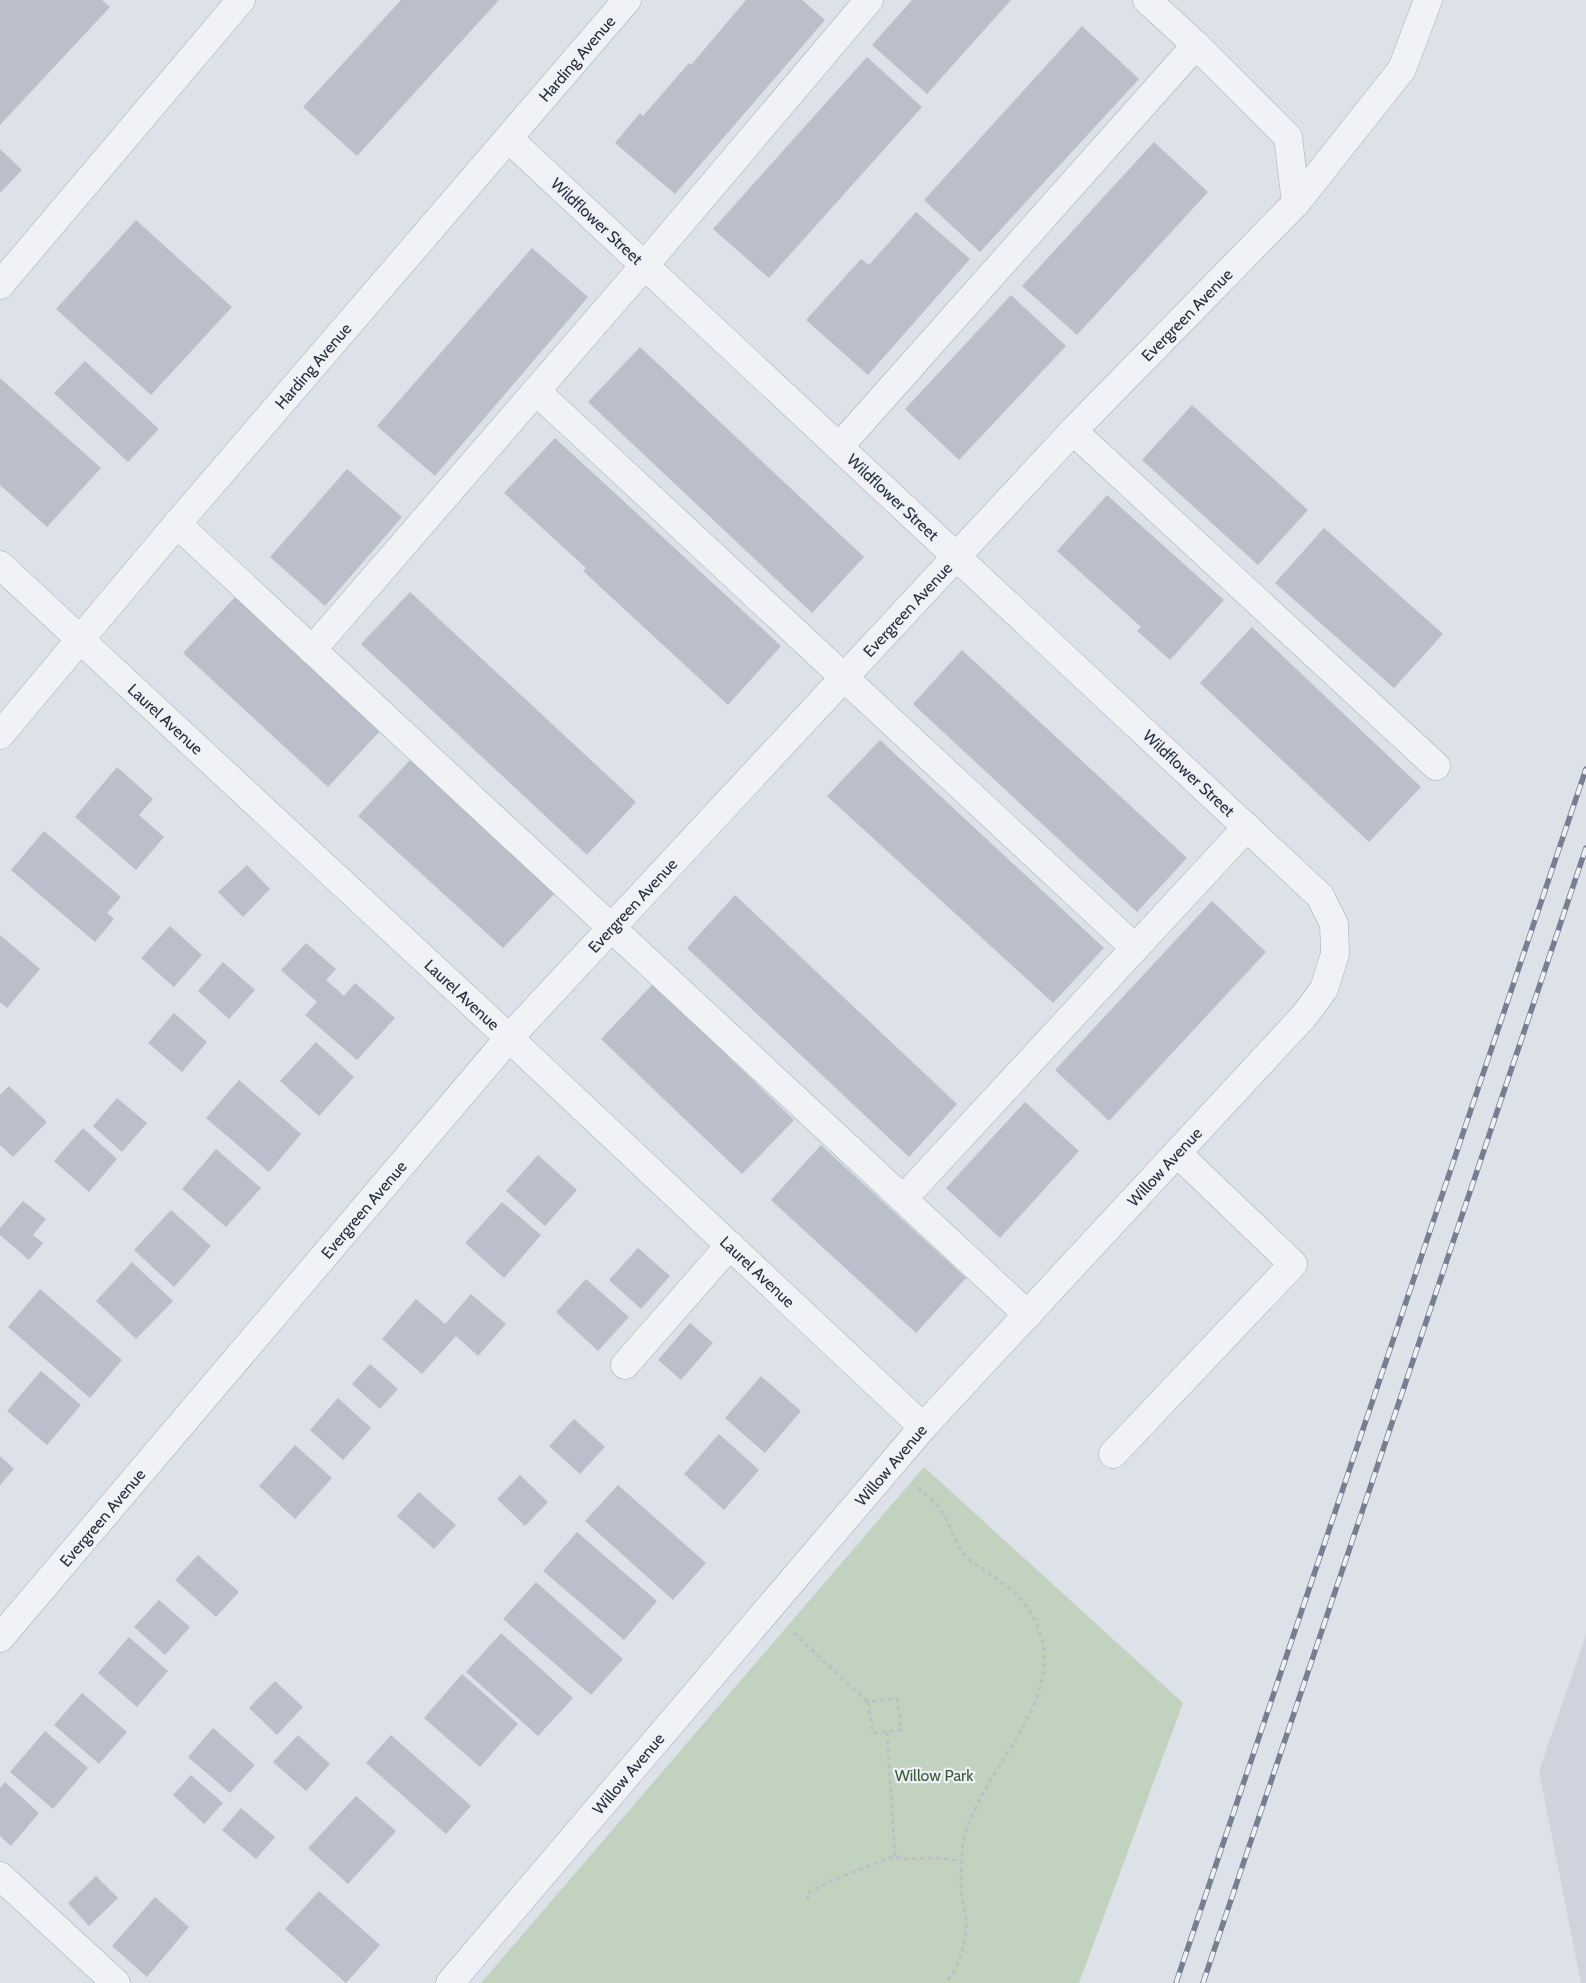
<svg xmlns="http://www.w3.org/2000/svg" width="1586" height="1983" font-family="Cabin,sans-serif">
  <rect width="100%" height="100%" fill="#dde1e8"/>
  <!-- built -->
  <path fill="#cfd3dd" d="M1586 1635V1983H1581L1539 1771Z"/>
  <!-- green -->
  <path fill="#c1d2be" d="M924 1467 1183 1703 1079 1983H481Z"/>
  <!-- building -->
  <path fill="#babfcb" d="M0 0H102L110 7 0 125Z
    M401 0H499L357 156 303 107Z
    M746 0H802L825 20 675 194 615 143 640 113 643 116 689 63 691 65Z
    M912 0H1011L927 94 872 45Z
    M1082 26 1139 79 980 252 924 200Z
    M867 57 922 107 769 278 713 229Z
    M1154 142 1208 192 1077 335 1022 286Z
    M0 149 22 170 0 193Z
    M916 212 970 259 868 375 806 320 861 259 869 265Z
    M136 220 232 307 151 395 56 309Z
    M532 248 588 297 435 476 377 426Z
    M1011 295 1066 346 959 460 905 409Z
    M640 347 864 557 812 613 588 402Z
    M85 361 159 429 128 462 54 393Z
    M0 378 101 468 47 527 0 485Z
    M1192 405 1308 510 1258 565 1142 460Z
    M555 438 781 646 728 705 583 571 586 568 504 493Z
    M347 469 402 517 325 606 270 557Z
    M1107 495 1224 600 1170 660 1137 631 1141 627 1057 551Z
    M1324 528 1443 634 1394 688 1275 583Z
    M410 592 636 802 587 855 361 644Z
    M236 596 380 731 328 787 183 653Z
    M1252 627 1421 787 1369 842 1200 683Z
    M962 650 1187 858 1137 912 913 704Z
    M880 740 1104 948 1053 1003 827 796Z
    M411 759 555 893 503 948 358 816Z
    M117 767 153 799 139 815 164 837 136 870 75 817Z
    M44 831 121 897 107 913 114 919 95 942 11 870Z
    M247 865 270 889 243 917 218 892Z
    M735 895 957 1104 909 1157 687 948Z
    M1212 901 1266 952 1109 1121 1055 1070Z
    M170 926 202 955 174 987 141 958Z
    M0 935 40 969 7 1008 0 1002Z
    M306 943 336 969 326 980 344 996 355 983 395 1018 357 1060 305 1015 317 1002 281 970Z
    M223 962 255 990 229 1019 198 991Z
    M653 984 794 1120 742 1174 601 1039Z
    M174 1013 207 1042 182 1072 148 1043Z
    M316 1042 354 1077 319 1116 280 1081Z
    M239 1080 301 1134 269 1172 206 1118Z
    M9 1086 47 1122 13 1157 0 1145V1095Z
    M117 1098 147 1123 122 1152 93 1126Z
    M1025 1102 1079 1151 1000 1238 946 1188Z
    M83 1128 117 1159 89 1192 54 1161Z
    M821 1145 966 1278 916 1333 771 1200Z
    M216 1149 261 1188 226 1227 182 1189Z
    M538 1155 577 1190 545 1226 506 1191Z
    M23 1201 46 1219 33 1235 43 1243 29 1260 0 1235V1228Z
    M502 1202 541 1235 504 1278 465 1243Z
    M171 1210 211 1246 174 1287 134 1250Z
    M638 1248 670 1276 641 1309 609 1280Z
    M132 1262 173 1301 136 1339 96 1301Z
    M586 1279 629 1317 598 1351 556 1312Z
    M40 1289 122 1360 90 1398 8 1327Z
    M471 1294 506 1324 478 1356 456 1336 422 1374 382 1339 416 1299 445 1324Z
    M690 1323 713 1343 681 1380 658 1360Z
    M370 1364 398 1389 380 1409 352 1384Z
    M41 1371 81 1405 47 1445 7 1411Z
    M761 1376 801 1411 765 1453 725 1418Z
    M338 1398 371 1428 343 1460 310 1430Z
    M574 1419 605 1447 580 1474 549 1446Z
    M719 1434 759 1470 724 1510 684 1474Z
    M295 1445 332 1478 295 1519 259 1486Z
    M0 1456 14 1469 0 1485Z
    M520 1475 548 1502 525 1526 497 1499Z
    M618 1485 706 1563 673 1600 585 1521Z
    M419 1492 456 1525 434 1549 397 1516Z
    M577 1532 657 1601 624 1640 543 1571Z
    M198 1555 239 1592 216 1617 175 1580Z
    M536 1582 623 1659 591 1695 503 1619Z
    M159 1600 190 1627 165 1655 134 1627Z
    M501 1633 573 1698 538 1736 466 1672Z
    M129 1637 168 1671 137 1707 98 1673Z
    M462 1674 518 1724 480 1767 424 1718Z
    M275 1681 303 1707 277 1735 249 1708Z
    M82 1693 127 1732 99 1764 54 1725Z
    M213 1728 255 1765 230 1793 188 1757Z
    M45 1731 88 1768 53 1809 10 1772Z
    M298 1735 330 1764 306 1791 273 1762Z
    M391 1735 471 1806 446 1834 366 1763Z
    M191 1775 223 1803 204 1824 173 1795Z
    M5 1782 39 1813 11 1846 0 1836V1788Z
    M356 1796 396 1831 348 1884 308 1848Z
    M241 1808 275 1837 256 1859 222 1830Z
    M96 1876 118 1898 89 1926 68 1903Z
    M319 1891 380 1945 346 1983 285 1929Z
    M155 1897 189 1927 147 1977 112 1946Z"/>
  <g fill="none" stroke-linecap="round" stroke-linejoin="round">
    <defs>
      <g id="minor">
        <path d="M1147 0 1196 45 1288 137 1296 203"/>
        <path d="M0 285 241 0"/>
        <path d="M536 391 1135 948"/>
        <path d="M1073 431 1436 766"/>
        <path d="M839 447 1196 45"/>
        <path d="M177 524 1028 1315"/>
        <path id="s1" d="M0 565 509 1038 923 1427"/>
        <path d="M312 650 645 265 869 0"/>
        <path id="s2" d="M0 735 177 524 627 0"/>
        <path d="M903 1199 1247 827"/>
        <path d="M625 1365 730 1245"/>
        <path d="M1113 1454 1293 1264 1177 1153"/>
        <path id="s3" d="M0 1638 509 1038 1073 431 1296 203 1402 69 1428 0"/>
        <path d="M0 1876 116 1983"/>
        <path id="s4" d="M450 1983 923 1427 1304 1016 1324 989 1335 954 1334 924 1320 896 509 139"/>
      </g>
    </defs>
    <!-- minor casing -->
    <use href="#minor" stroke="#a6abb5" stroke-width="29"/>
    <!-- path -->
    <path stroke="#bbbfc6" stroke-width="3" stroke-dasharray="4 4" stroke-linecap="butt" d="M918 1488C925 1494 934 1501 940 1509 951 1523 954 1546 968 1558 986 1574 1008 1583 1024 1603 1076 1672 1015 1734 982 1795 974 1811 966 1827 963 1844 962 1858 961 1873 961 1886 961 1897 965 1909 966 1920 967 1941 960 1968 945 1983
      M794 1633 868 1702
      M897 1698 901 1730 873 1733 868 1702Z
      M887 1732 895 1856
      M808 1900 807 1893 833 1880 895 1856 903 1859 937 1858 963 1861"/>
    <!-- minor -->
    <use href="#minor" stroke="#f0f2f6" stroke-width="28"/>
    <defs>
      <path id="rail" d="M1176 1983 1586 769
        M1203 1983 1586 848"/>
    </defs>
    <!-- rail casing -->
    <use href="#rail" stroke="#767e92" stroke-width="5.5"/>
    <!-- rail -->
    <use href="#rail" stroke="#edf0f6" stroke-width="4" stroke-dasharray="11" stroke-linecap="butt"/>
  </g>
  <g text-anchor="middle" stroke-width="4.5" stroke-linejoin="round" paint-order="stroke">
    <!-- street labels -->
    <g font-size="16" fill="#262d3f" stroke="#edf0f6">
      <text dy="6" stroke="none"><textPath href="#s2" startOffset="889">Harding Avenue</textPath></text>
      <text transform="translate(597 221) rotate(43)" y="6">Wildflower Street</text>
      <text dy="6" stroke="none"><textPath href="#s3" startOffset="1778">Evergreen Avenue</textPath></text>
      <text dy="6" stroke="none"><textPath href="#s2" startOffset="484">Harding Avenue</textPath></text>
      <text transform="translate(893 497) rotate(43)" y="6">Wildflower Street</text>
      <text dy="6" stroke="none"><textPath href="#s3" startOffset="1372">Evergreen Avenue</textPath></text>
      <text dy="6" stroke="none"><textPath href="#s1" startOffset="226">Laurel Avenue</textPath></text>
      <text transform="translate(1189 773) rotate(43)" y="6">Wildflower Street</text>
      <text dy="6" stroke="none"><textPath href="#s3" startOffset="968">Evergreen Avenue</textPath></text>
      <text dy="6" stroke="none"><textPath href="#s1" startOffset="631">Laurel Avenue</textPath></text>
      <text dy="6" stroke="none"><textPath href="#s4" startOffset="1085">Willow Avenue</textPath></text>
      <text dy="6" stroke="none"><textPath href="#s3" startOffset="562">Evergreen Avenue</textPath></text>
      <text dy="6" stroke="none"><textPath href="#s1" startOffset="1036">Laurel Avenue</textPath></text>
      <text dy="6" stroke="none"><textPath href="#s4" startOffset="680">Willow Avenue</textPath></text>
      <text dy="6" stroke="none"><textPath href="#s3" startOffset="158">Evergreen Avenue</textPath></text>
      <text dy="6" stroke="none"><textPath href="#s4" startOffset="275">Willow Avenue</textPath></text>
    </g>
    <!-- park labels -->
    <g font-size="16" fill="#375c33" stroke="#edf0f6">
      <text x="934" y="1781">Willow Park</text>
    </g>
  </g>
</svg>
